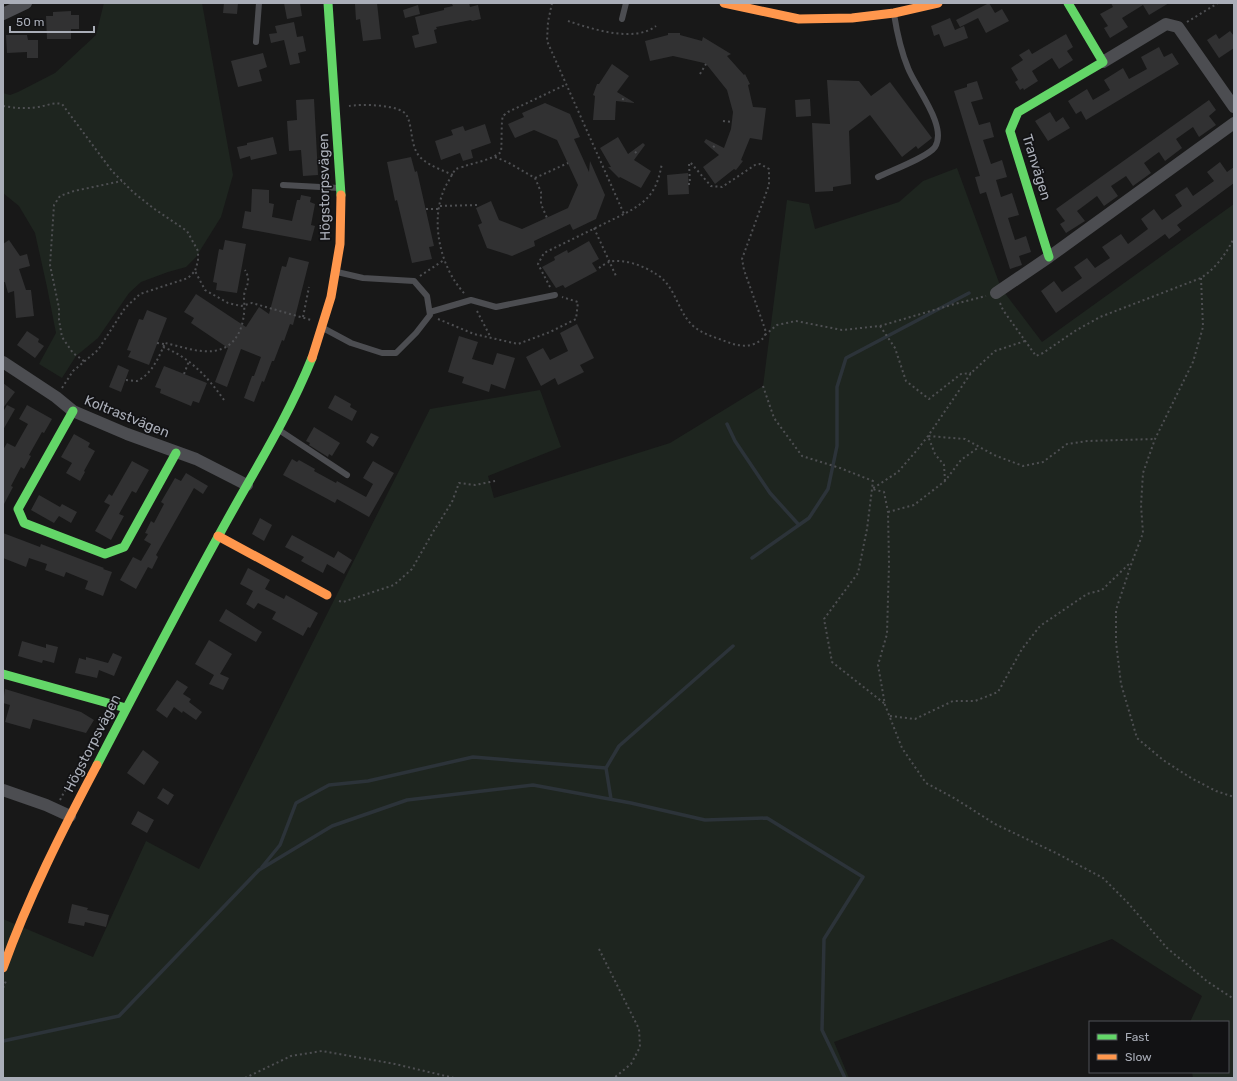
<svg xmlns="http://www.w3.org/2000/svg" width="1237" height="1081" font-family="Rubik,sans-serif">
  <rect width="100%" height="100%" fill="#181818"/>
  <!-- green -->
  <path fill="#1e251f" d="M104 3H202L233 175 221 217 196 257 186 267 168 272 141 282 129 293 98 338 76 356 62 378 39 364 56 333 47 287 35 233 19 206 3 193V93L10 95 18 92 55 73 96 35Z
    M957 168 1001 288 1042 342 1234 204V1078H1193L1192 1072H1228V1022H1190L1202 996 1112 939 834 1042 849 1078H3V919L93 957 146 841 199 869 430 409 540 390 561 447 488 476 494 498 670 443 763 386 787 200 809 204 815 229 899 202 923 181Z"/>
  <g fill="none" stroke-linecap="round" stroke-linejoin="round">
    <!-- stream -->
    <path stroke="#2c3339" stroke-width="3.5" d="M727 424 735 441 770 493 799 525
      M752 558 809 518 828 489 837 446V387L846 358 969 293
      M611 799 606 768 619 746 733 646
      M262 867 280 845 296 803 329 785 368 781 473 757 606 768
      M3 1041 119 1016 259 870 332 826 407 800 533 785 631 803 705 820 767 818 863 877 824 939 822 1030 845 1078"/>
  </g>
  <!-- building -->
  <path fill="#313132" d="M224 3H238L237 14 223 13Z
    M284 3H300L302 16 287 19Z
    M359 3H377L381 39 363 41 360 19 356 20 355 4Z
    M458 3H469L470 7 478 5 481 19 472 21 471 20 436 27 437 29 434 30 437 43 415 48 412 36 419 34 415 17 444 10V8L453 6 452 4Z
    M989 3 995 13 1002 9 1009 21 986 33 978 18 960 27 956 20Z
    M1111 3H1169L1149 15 1143 5 1122 18 1128 27 1110 38 1104 28 1108 26 1100 14 1113 7Z
    M418 5 420 14 405 18 403 10Z
    M71 11V15H79V29H71V39H47L46 16H53V12Z
    M950 18 955 30 964 26 968 38 944 47 939 34 934 36 931 26Z
    M294 22 297 37 303 36 306 51 298 53 300 63 290 65 284 40 271 43 269 34 277 33 275 26Z
    M1230 31 1234 36V48L1219 58 1207 40 1216 34 1219 39Z
    M668 33H680V35L702 41 703 37 731 54 727 56 744 75 745 74 750 84 748 85 753 107 766 108 762 140 750 138 741 160 743 161 736 170 734 169 715 184 703 167 719 155 704 142 706 139 724 148 731 129 733 112 727 90 707 65 704 63 673 56 650 61 645 41 668 35Z
    M1066 34 1073 47 1067 51 1073 60 1059 69 1052 58 1032 71 1038 81 1024 90 1023 88 1020 90 1015 82 1018 80 1011 68 1023 60 1019 55 1029 49 1032 54Z
    M6 35H27L28 40H38V58H27V52L7 53Z
    M1159 47 1164 57 1172 53 1179 64 1086 120 1081 111 1076 114 1068 101 1087 89 1093 100 1110 90 1104 80 1123 68 1129 79 1147 69 1141 57Z
    M263 53 267 67 259 70 262 81 238 87 231 61Z
    M612 64 629 76 617 92 635 103 616 101 615 120H593L595 96 593 95 597 84H599Z
    M827 80 859 81 871 96 890 82 932 138 918 149 916 146 902 157 870 115 849 131 851 184 833 187V191L815 192 812 123 830 124Z
    M977 81 983 99 971 102 979 125 990 122 994 137 983 140 991 164 1002 160 1007 177 996 180 1001 197 1012 193 1019 215 1008 218 1015 240 1026 236 1031 252 1019 256 1022 265 1010 269 986 192 980 194 975 177 980 176 954 91 967 87V84Z
    M314 99 318 175 303 176 301 150 289 151 287 121 297 120 296 100Z
    M810 99 811 116 796 117 795 100Z
    M1209 100 1216 110 1209 116 1216 125 1199 137 1193 127 1176 139 1182 148 1165 161 1159 152 1144 163 1151 173 1133 186 1126 176 1111 186 1118 196 1104 206 1097 196 1077 211 1085 221 1066 233 1060 224 1065 221 1056 209Z
    M545 103 570 114 580 137 574 139 589 172 590 161 605 195 596 219 573 230 570 224 534 241 535 246 512 256 487 248 478 225 482 223 476 208 491 201 499 220 522 229 568 208 578 185 557 140 534 130 515 138 508 124 524 117 522 113Z
    M1050 112 1056 122 1063 117 1070 128 1048 141 1035 121Z
    M485 124 491 143 471 150 473 158 463 161 460 153 441 160 435 141 453 135 451 130 463 126 465 131Z
    M273 137 277 154 251 160 250 156 240 159 237 147 247 145V143Z
    M618 137 628 154 643 143 645 145 634 160 651 171 641 188 620 177 619 178 608 167H611L600 148Z
    M411 157 415 172 417 171 434 246 429 247 432 259 412 263 397 200 395 201 387 162Z
    M1220 162 1227 172 1234 167V183L1177 225 1181 230 1169 239 1165 234 1056 313 1041 291 1054 281 1062 292 1082 278 1074 267 1087 258 1095 268 1110 258 1102 247 1121 234 1128 244 1148 229 1141 219 1154 209 1162 220 1182 206 1175 195 1187 187 1193 196 1214 181 1207 172Z
    M688 173 689 194 668 195 667 175Z
    M252 189 269 190V203L274 204 272 217 292 221 297 200H300L301 195 311 197 310 202 315 204 311 225 315 226 311 241 242 228 245 211 251 212Z
    M9 240 20 256 27 254 30 266 19 269 26 290H31L34 316 16 318 14 291 8 293 5 282H3V244Z
    M225 240 246 244 237 293 216 290 217 283 213 282 219 249 223 250Z
    M589 241 599 259 592 263 597 271 565 288 563 285 556 288 542 267 555 260 554 257 567 250 568 253Z
    M289 257 309 262 293 325 290 324 284 341 282 340 274 361H272L264 382 262 381 254 402 244 398 252 376H254L261 357 241 349 227 387 215 382 228 348 191 323 194 318 184 312 196 294 246 327 259 307 269 314 282 266 286 267Z
    M147 310 167 318 149 365 128 357 131 351 127 350 139 319 143 320Z
    M577 324 594 358 580 365 584 372 558 385 555 378 541 386 526 357 543 348 550 360 568 351 560 333Z
    M27 331 39 339 38 342 44 346 35 358 17 345Z
    M459 336 478 342 472 359 493 365 497 353 515 358 505 389 491 384 489 392 462 383 464 377 448 372Z
    M118 365 129 370 121 392 109 387Z
    M164 366 207 383 199 403 193 401 191 406 160 393 161 389 155 387Z
    M3 383 15 392 3 408Z
    M335 395 351 404 350 407 357 411 352 421 328 408Z
    M7 405 15 409 3 430V412Z
    M27 405 52 419 44 433 42 432 29 455 31 456 24 469 21 467 11 486 13 487 3 506V450L7 443 15 447 28 424 19 419Z
    M314 427 340 443 332 456 329 454 328 457 309 445 310 443 306 441Z
    M371 433 379 437 373 447 366 442Z
    M74 434 90 443 88 447 95 451 84 471 85 472 80 481 66 473 72 463 61 457Z
    M292 459 297 462 299 460 315 469 314 471 336 483 337 481 366 497 373 484 363 478 373 461 394 473 369 517 337 499 335 503 283 475Z
    M132 461 149 470 136 493 132 491 119 514 124 516 111 540 95 531 110 505 104 502 109 494 112 496Z
    M186 473 208 486 203 494 194 488 156 555 158 557 152 569 148 567 136 589 120 580 133 557 141 561 151 544 144 540 148 534 145 533 151 521 154 523 164 504 161 502 175 478 181 481Z
    M39 495 60 507 62 504 77 512 71 523 59 516 54 523 31 510Z
    M260 518 272 525 264 541 252 534Z
    M3 533 40 547 41 544 104 568 103 569 112 572 103 596 85 589 88 581 66 572 64 577 45 570 47 564 29 558 26 567 3 558Z
    M292 535 334 558 338 551 352 560 344 574 327 564 323 573 301 561 304 557 285 547Z
    M248 568 270 580 265 589 284 599 286 595 318 613 310 628 308 627 303 636 272 619 276 612 258 603 254 609 246 604 253 591 240 584Z
    M226 609 262 632 256 642 219 621Z
    M209 640 232 654 220 674 229 678 223 690 209 684 214 675 195 664Z
    M22 641 46 648V644L58 647 54 663 43 660 42 663 18 656Z
    M113 653 122 657 114 676 99 670 97 678 75 673 79 658 86 660V657L108 663Z
    M177 680 188 687 183 694 191 699 189 702 202 712 196 720 183 711 182 713 174 707 167 718 156 710Z
    M5 689 81 712 94 720 86 733 33 719 30 729 5 722 10 705 3 703Z
    M143 750 159 762 144 785 127 773Z
    M163 788 174 795 168 805 157 798Z
    M138 811 154 820 147 833 131 824Z
    M72 904 88 908 87 910 109 915 106 927 85 922 84 926 68 923Z"/>
  <g fill="none" stroke-linecap="round" stroke-linejoin="round">
    <!-- path -->
    <path stroke="#4e4f52" stroke-width="2" stroke-dasharray="2 3" stroke-linecap="butt" d="M552 3 548 22 547 41 624 214C649 201 657 191 662 163
      M568 21C592 29 634 43 656 26
      M1187 22 1218 3
      M700 74 706 64
      M622 99 627 100
      M3 106C15 108 25 109 38 107 46 106 53 102 62 104L112 171 133 192 153 208 187 231 198 251V261L195 271
      M349 106C360 104 402 104 407 116 413 128 410 146 420 157 429 166 442 170 453 175
      M723 121 732 122
      M713 146 716 148
      M635 153 638 150
      M495 157 507 162 535 178 541 192V204L547 218
      M535 178 568 163
      M688 184H690L689 163
      M440 206 477 205 478 207
      M426 209H438
      M594 228 616 276
      M599 268C602 266 606 263 609 262 623 258 644 266 656 274 675 285 677 310 692 325 701 333 711 336 722 340 732 344 743 348 754 344 761 341 767 337 765 329L744 270 742 259 769 185V169L760 164 755 165 722 187 711 186 690 162
      M420 276 444 260
      M1201 278 1203 327 1193 362 1155 439 1143 473 1141 505 1143 533 1132 562 1116 610V642L1121 684 1137 738 1163 760 1191 778 1216 791 1234 797
      M550 287 538 264 544 253 624 214
      M464 293C439 266 428 215 448 182 450 179 453 172 456 169 458 168 463 167 465 166 477 162 491 160 501 152 502 144 501 120 503 116 504 115 507 113 508 112L565 85
      M1000 303 1003 310 1036 356 1043 353 1075 331 1100 317 1201 278C1216 268 1226 254 1234 238
      M477 311 491 338
      M303 317 309 287
      M438 319 474 334 518 344 550 332 576 319 578 302 562 297
      M880 326 895 348 906 381 929 399 961 374 971 373
      M765 335 777 325 796 321 842 330 880 326 951 305 986 296
      M1025 341 995 351 971 373 928 436 917 450 898 472 872 489 884 492 888 512 889 564 887 634 878 665 885 705 902 748 926 783 954 798 995 824 1056 853 1103 878 1128 903 1167 948 1208 982 1234 999
      M157 343 164 344
      M163 347C189 357 208 377 224 400
      M84 361 73 353 62 337 59 320V308L50 265 54 205 60 196 74 191 122 181
      M184 374 189 361
      M126 380 137 381C152 374 159 357 165 343 179 346 198 353 213 351 239 348 246 322 244 299 243 287 253 284 245 270
      M763 386 774 418 802 456 840 468 873 481 867 529 858 573 824 619 832 662 885 704
      M62 388 73 371 98 350 125 308 140 294 188 278 195 271 205 290 228 303 241 306 252 303 311 320
      M945 481 944 465 935 454 928 436 965 439 994 455 1023 466 1043 462 1067 444 1087 441 1155 439
      M888 512 914 505 945 481 961 460 979 447
      M339 601 343 602 394 585 412 569 433 532 452 502 459 483 475 485 495 481
      M890 716 915 719 953 701H975L998 692 1022 649 1040 626 1087 594 1102 590 1131 562
      M60 800 105 716
      M599 949 639 1029 640 1047 631 1064 614 1078
      M3 988 6 981
      M245 1078 291 1056 322 1051 395 1064 454 1078"/>
    <!-- lane -->
    <path stroke="#4c4d51" stroke-width="6" d="M622 19 626 3
      M256 42 259 3
      M878 177C890 171 928 157 935 147 948 126 915 87 908 68 901 51 897 33 894 14
      M283 185 339 188
      M430 312 471 300 496 307 555 295
      M323 328 351 343 382 353H396L416 333 430 315 427 296 414 281 363 278 337 272
      M279 430 347 475"/>
    <!-- street -->
    <path stroke="#4c4d51" stroke-width="12" d="M3 14 26 3
      M1103 62 1166 24 1178 27 1234 107
      M996 293 1049 257 1234 123
      M3 362 56 397 73 411 127 434 196 459 247 485
      M3 790 46 805 70 816"/>
    <!-- fast -->
    <path stroke="#63d668" stroke-width="9" d="M328 3 341 195
      M1049 257 1010 131 1018 112 1103 62 1068 3
      M73 411 18 509 24 523 105 554 124 547 176 453
      M3 674 126 708
      M97 765C137 688 177 611 219 535 251 476 287 420 312 358"/>
    <!-- slow -->
    <path stroke="#ff974d" stroke-width="9" d="M724 3 799 19 852 18 894 13 938 3
      M312 358 331 297 340 244 341 195
      M218 536 327 595
      M3 968C28 898 62 831 97 765"/>
  </g>
  <g text-anchor="middle" stroke-width="3.5" stroke-linejoin="round" paint-order="stroke">
    <!-- street labels -->
    <g font-size="14" fill="#aaaeb8" stroke="#121214">
      <text transform="translate(1037 167) rotate(73)" y="5">Tranvägen</text>
      <text transform="translate(324 187) rotate(-91)" y="5">Högstorpsvägen</text>
      <text transform="translate(127 416) rotate(22)" y="5">Koltrastvägen</text>
      <text transform="translate(92 743) rotate(-63)" y="5">Högstorpsvägen</text>
    </g>
  </g>
  <!-- border -->
  <rect width="1237" height="1081" fill="none" stroke="#aaaeb8" stroke-width="8"/>
  <!-- legend -->
  <rect x="1089" y="1021" width="140" height="52" fill="#121214" stroke="#4f5056"/>
  <rect x="1097" y="1034" width="20" height="6" fill="#63d668" stroke="#4f5056"/>
  <text x="1125" y="1041" font-size="12" fill="#aaaeb8">Fast</text>
  <rect x="1097" y="1054" width="20" height="6" fill="#ff974d" stroke="#4f5056"/>
  <text x="1125" y="1061" font-size="12" fill="#aaaeb8">Slow</text>
  <!-- scale -->
  <path d="M10 26v6h84v-6" fill="none" stroke="#aaaeb8" stroke-width="2"/>
  <text x="16" y="26" font-size="12" fill="#aaaeb8" stroke="#121214" stroke-width="3" paint-order="stroke">50 m</text>
</svg>
